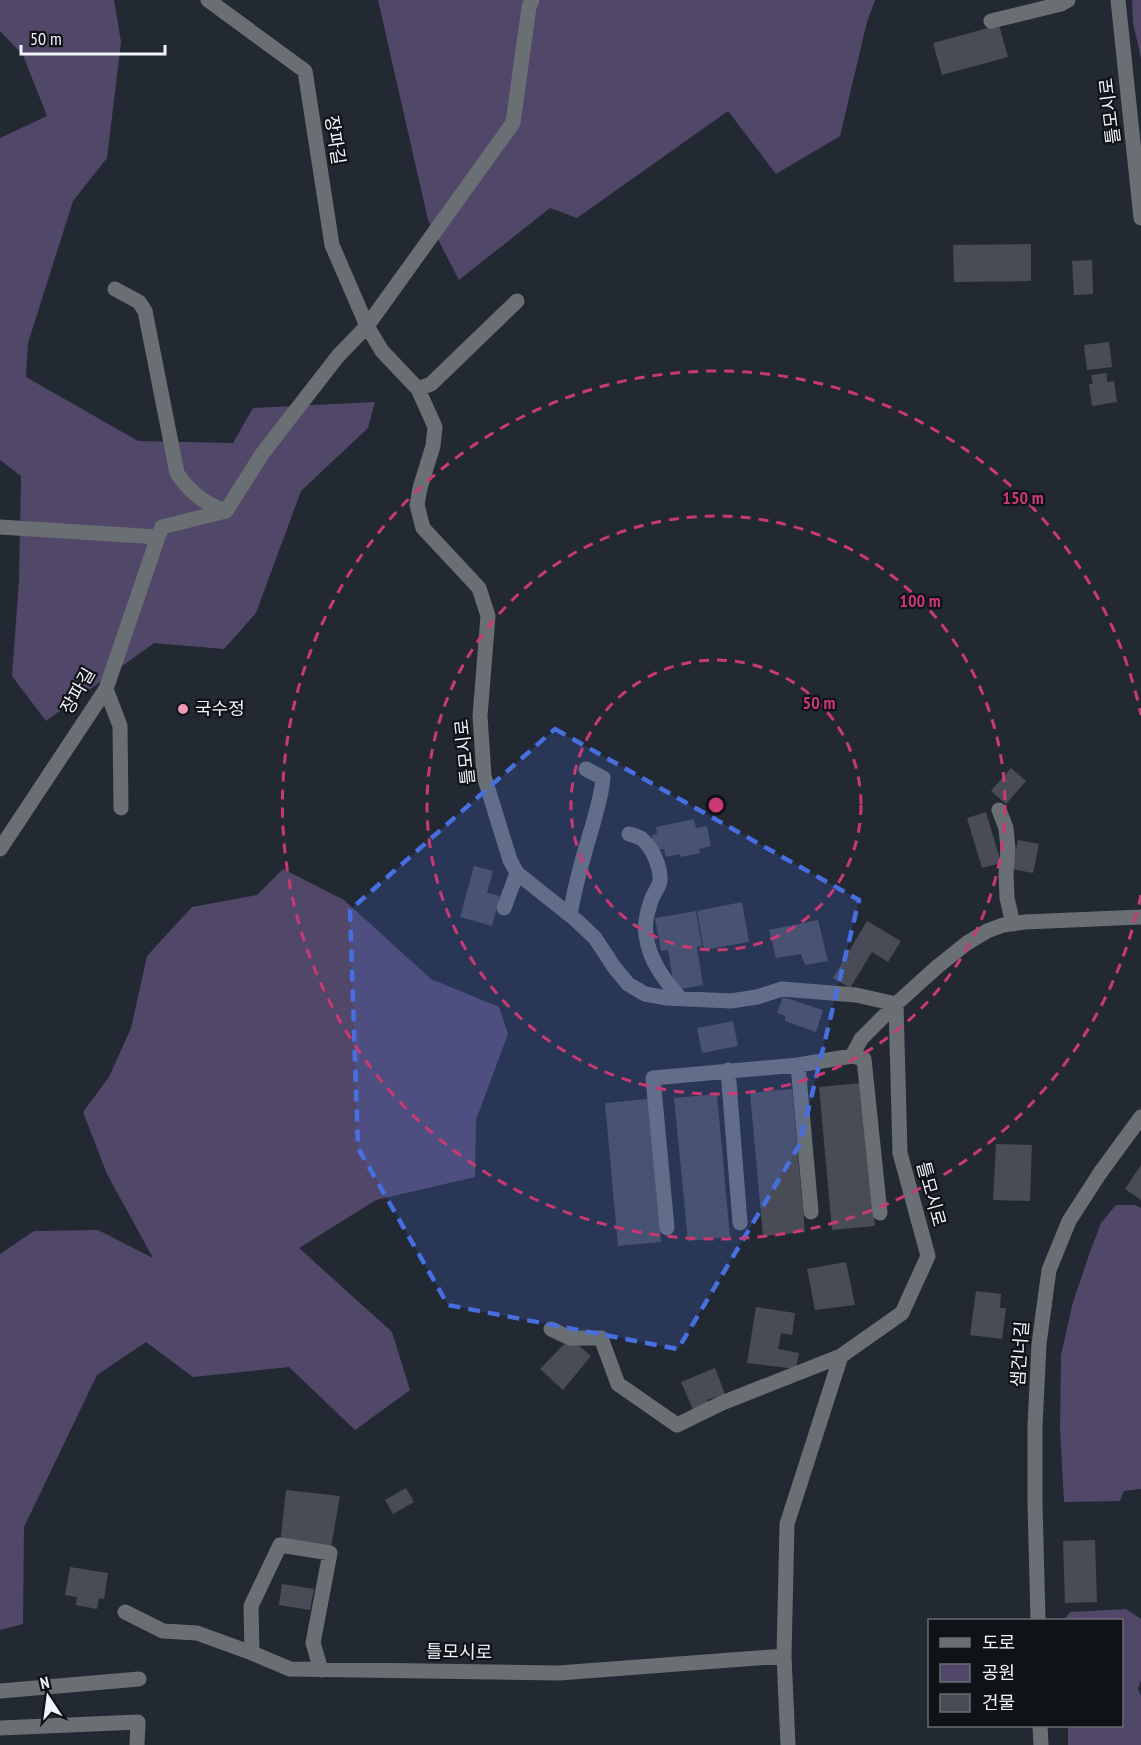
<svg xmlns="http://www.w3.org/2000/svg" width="1141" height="1745" font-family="'PT Sans Narrow','Noto Sans KR',sans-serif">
  <rect width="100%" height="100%" fill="#232932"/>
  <!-- green -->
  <path fill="#514769" d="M0 0H114L121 42 107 158 73 201 28 343 26 377 138 441 233 443 253 408 375 402 368 428 301 491 256 613 224 649 154 643 46 721 12 676 19 580 21 476 0 460V138L47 116 23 55 0 31Z
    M378 0H875L867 22 840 136 776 174 728 111 577 218 550 208 459 280 428 220Z
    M1132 0H1141V58L1133 23Z
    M283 869 344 900 431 979 499 1007 508 1034 476 1120 475 1177 376 1200 299 1248 392 1332 410 1390 355 1430 289 1367 193 1377 146 1342 97 1375 24 1527 23 1624 0 1630V1254L34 1231 98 1230 153 1258 107 1174 83 1112 109 1077 131 1028 147 956 192 907 257 895Z
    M1116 1205H1135L1141 1208V1489L1124 1491 1120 1501 1064 1502 1060 1429 1061 1355 1073 1302 1090 1252 1101 1223Z
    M1126 1609 1141 1619V1680L1138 1689 1141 1696V1745H1068V1726H1122V1620H1064L1070 1612Z"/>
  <!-- building -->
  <path fill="#494c57" d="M999 25 1008 57 942 75 933 43Z
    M1031 244V281L954 282 953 245Z
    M1092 260 1093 294 1074 295 1072 261Z
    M1109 342 1112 367 1087 370 1084 345Z
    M1107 373V382L1114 381 1117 402 1092 406 1089 384H1093L1091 375Z
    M1011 768 1026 781 1006 804 991 791Z
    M986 812 1001 863 982 868 967 818Z
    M694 819 696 828 707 826 711 846 699 849 700 853 681 857 680 854 666 857 664 849 655 850 652 835 657 834 656 827Z
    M1018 840 1039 844 1033 873 1012 869Z
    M474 866 493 871 487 893 500 896 492 926 460 917Z
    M742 902 749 942 704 950 697 911Z
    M696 911 702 946 697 947 703 985 675 990 668 950 661 951 655 918Z
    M818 920 828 961 805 965 801 954 776 958 769 930Z
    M867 921 901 941 888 962 872 952 850 988 833 978Z
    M783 997 823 1010 816 1032 785 1021V1016L777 1013Z
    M733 1021 738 1046 702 1053 697 1028Z
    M862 1083 875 1226 832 1230 819 1087Z
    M792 1089 805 1232 763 1236 750 1093Z
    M717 1094 730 1237 688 1241 674 1098Z
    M648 1099 661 1242 618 1246 605 1103Z
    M996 1144 1032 1145 1030 1201 993 1200Z
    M1141 1165V1200L1125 1189Z
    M846 1262 855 1305 815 1310 807 1269Z
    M976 1291 1001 1294 1000 1308H1006L1002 1339 970 1335Z
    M756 1307 795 1313 792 1335 781 1333 778 1349 799 1353 796 1369 747 1363Z
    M570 1338 591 1356 563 1390 540 1369Z
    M715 1368 725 1394 707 1400 712 1408 696 1416 681 1382Z
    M406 1488 414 1502 393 1514 385 1500Z
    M286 1490 340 1496 330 1553 280 1545Z
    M1095 1540 1097 1602 1065 1603 1063 1541Z
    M70 1567 108 1573 104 1599 99 1598 97 1609 76 1605 77 1597 65 1595Z
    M282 1584 314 1589 310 1610 279 1605Z"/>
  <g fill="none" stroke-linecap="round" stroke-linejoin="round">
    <!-- street -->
    <path stroke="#6a6f73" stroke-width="15" d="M208 0 305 71 332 245 367 326 382 351 418 389 435 427 433 446 420 488 417 505 423 528 479 588 488 616 480 716 484 776 510 860 517 873 576 920 595 938 614 967 628 984 645 994 667 998 731 1001 757 997 782 989 856 995 896 1004 900 1153 928 1256 902 1313 841 1356 787 1524 784 1656 559 1673 290 1669 252 1653 251 1606 280 1545 330 1553 313 1643 321 1670
      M1118 0 1141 218
      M991 21 1061 4 1068 0
      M115 289 139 302 145 311 177 473C189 492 204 504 226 511
      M418 389 431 384 517 301
      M0 527 158 537 162 527 226 511 262 454 338 356 367 326 513 123 529 7 532 0
      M106 689 120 726 121 808
      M999 810 1006 828 1008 848 1006 874 1007 898 1013 924
      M629 834C633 835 639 837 642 839 653 848 661 868 660 881 659 887 654 893 652 898 648 910 644 922 646 935 649 960 664 980 681 999
      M0 849 106 689 158 537
      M504 908 517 873
      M570 915C575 884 584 854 593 824 597 808 602 794 603 778L586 769
      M798 1065 811 1212
      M728 1070 740 1223
      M880 1213 864 1059 852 1056 861 1039 896 1004 937 967 967 943 987 931 1003 925 1025 922 1141 917
      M667 1228 653 1078 798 1065 852 1056
      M551 1329 570 1338H601L618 1384 677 1425 722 1403 841 1356
      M125 1612 163 1631 197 1633 252 1653
      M1038 1620 1035 1503V1426L1039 1344 1049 1270 1069 1221 1100 1173 1141 1117
      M784 1656 788 1745
      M0 1691 139 1679
      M1040 1726 1041 1745
      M0 1728 138 1722 137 1745"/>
  </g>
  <!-- marked area -->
  <path fill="#476fdf" fill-opacity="0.2" stroke="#476fdf" stroke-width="4.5" stroke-dasharray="12 8" stroke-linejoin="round" d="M555 729 859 900 800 1144 678 1349 448 1305 358 1148 350 910Z"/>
  <!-- distance rings -->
  <g fill="none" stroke="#c93973" stroke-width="3" stroke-dasharray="10 8">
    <circle cx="716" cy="805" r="145"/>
    <circle cx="716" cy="805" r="289"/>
    <path d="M1141 895A434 434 0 1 1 1141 715"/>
  </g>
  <!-- markers -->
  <circle fill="#f09ab5" stroke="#0f1216" stroke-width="2" cx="183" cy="709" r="6"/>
  <g text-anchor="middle" stroke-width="4.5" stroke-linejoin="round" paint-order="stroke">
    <!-- street labels -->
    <g font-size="18" fill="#f1f5fb" stroke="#0f1216">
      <text transform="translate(1110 111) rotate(-97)" y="6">틀모시로</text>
      <text transform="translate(335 140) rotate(81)" y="6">장파길</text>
      <text transform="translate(78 691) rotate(-60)" y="6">장파길</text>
      <text transform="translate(465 752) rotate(-96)" y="6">틀모시로</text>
      <text transform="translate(931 1194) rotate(75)" y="6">틀모시로</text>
      <text transform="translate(1020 1354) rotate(-86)" y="6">샘건너길</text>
      <text transform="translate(459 1652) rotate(1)" y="6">틀모시로</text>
    </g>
    <!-- poi labels -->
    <g font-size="18" fill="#f1f5fb" stroke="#0f1216" text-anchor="start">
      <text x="195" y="715">국수정</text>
    </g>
  </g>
  <circle cx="716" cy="805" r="9" fill="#c93973" stroke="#0f1216" stroke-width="3"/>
  <g font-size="18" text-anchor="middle" font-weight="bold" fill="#c93973" stroke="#0f1216" stroke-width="4.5" stroke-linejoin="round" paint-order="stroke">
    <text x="1023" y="504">150 m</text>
    <text x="920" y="607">100 m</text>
    <text x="819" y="709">50 m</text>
  </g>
  <!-- legend -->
  <rect x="928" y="1619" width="195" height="108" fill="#0f1216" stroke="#696d72" stroke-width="1.5"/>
  <rect x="940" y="1638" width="30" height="9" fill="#6a6f73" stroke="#696d72" stroke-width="1.5"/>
  <text x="982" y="1649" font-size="18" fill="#f1f5fb">도로</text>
  <rect x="940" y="1664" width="30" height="18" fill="#514769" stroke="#696d72" stroke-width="1.5"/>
  <text x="982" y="1679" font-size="18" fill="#f1f5fb">공원</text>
  <rect x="940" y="1694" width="30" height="18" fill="#494c57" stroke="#696d72" stroke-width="1.5"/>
  <text x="982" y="1709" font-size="18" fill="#f1f5fb">건물</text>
  <!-- north arrow -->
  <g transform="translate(48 1697) rotate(347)" stroke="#0f1216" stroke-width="4.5" paint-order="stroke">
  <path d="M0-4.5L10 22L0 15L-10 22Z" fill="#f1f5fb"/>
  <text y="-9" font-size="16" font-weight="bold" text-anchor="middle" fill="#f1f5fb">N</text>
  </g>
  <!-- scale -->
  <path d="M21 45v9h144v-9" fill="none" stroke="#f1f5fb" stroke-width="3"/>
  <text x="30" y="45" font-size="18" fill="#f1f5fb" stroke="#0f1216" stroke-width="4.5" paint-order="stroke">50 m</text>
</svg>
